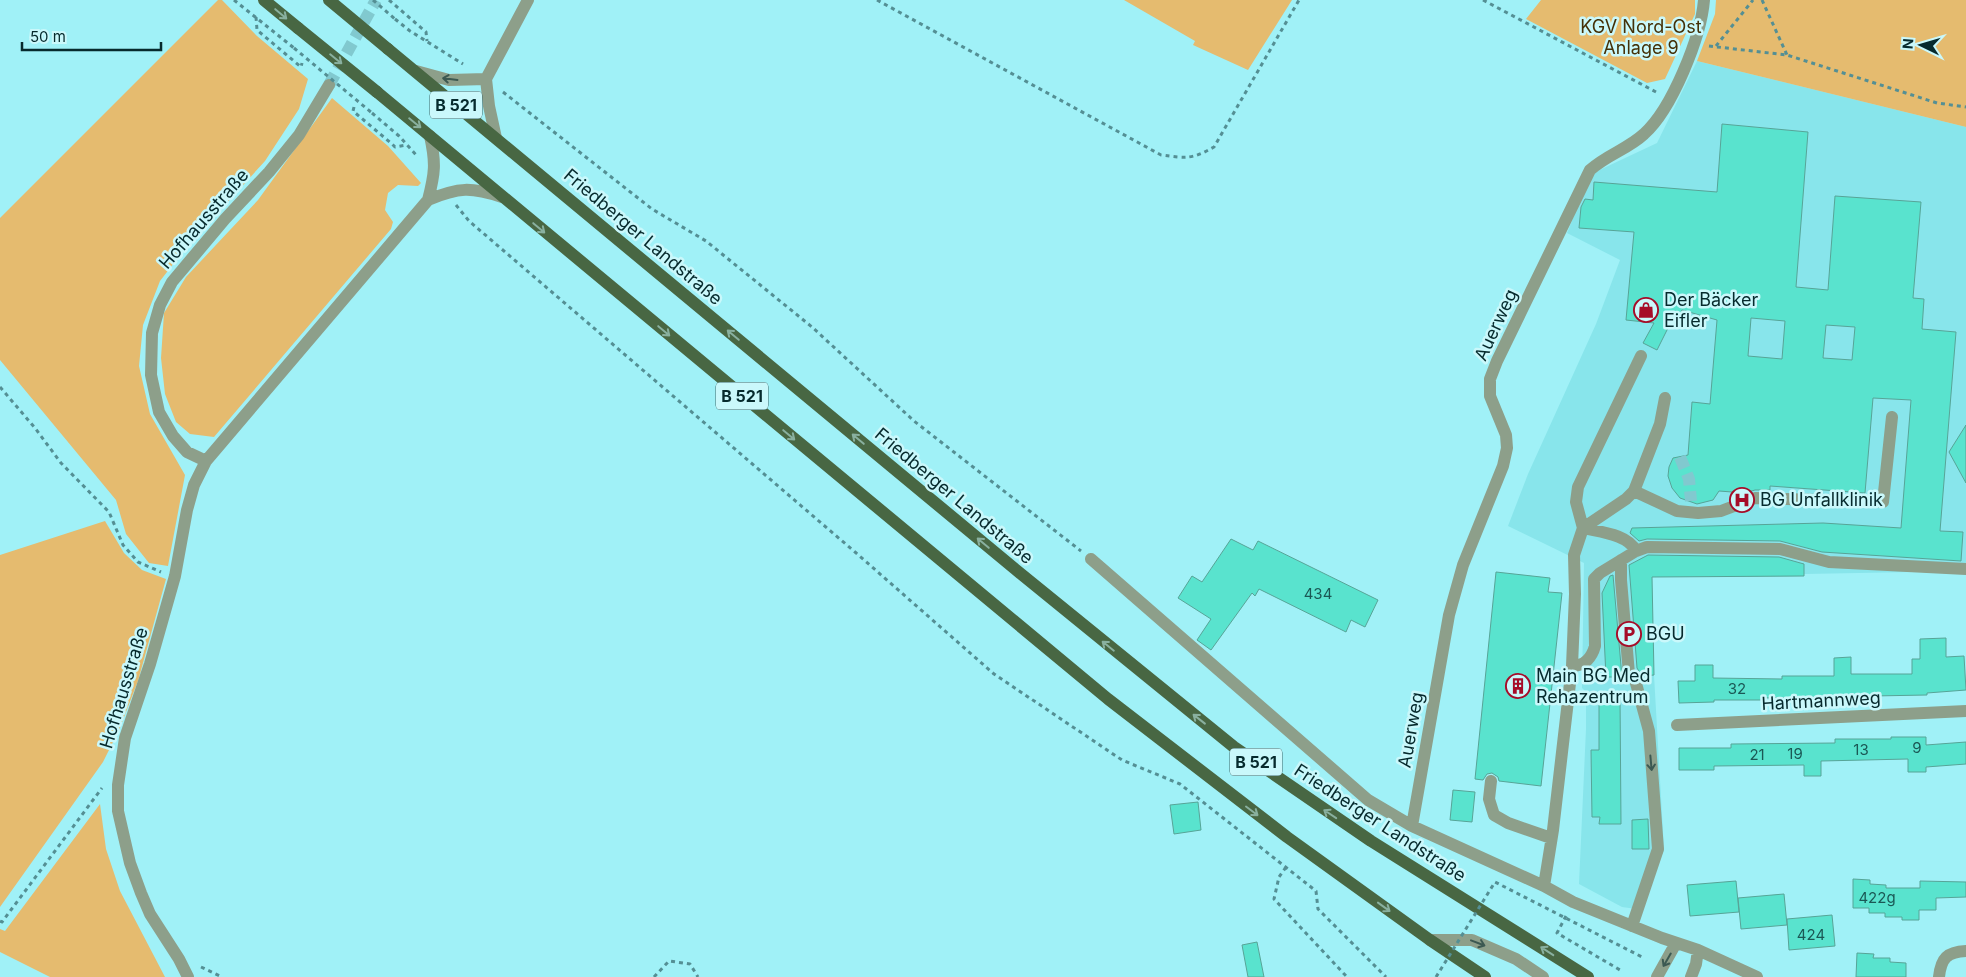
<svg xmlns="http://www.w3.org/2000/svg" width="1966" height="977" font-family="Inter,sans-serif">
  <rect width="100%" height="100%" fill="#a0f1f7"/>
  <!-- built -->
  <path fill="#88e5eb" d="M1697 61 1966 127V571L1652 577 1654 675 1664 850 1637 909 1622 907 1579 884 1586 729V692L1582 688 1584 563 1508 526 1528 474 1596 324 1620 260 1567 233 1591 174 1657 143Z"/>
  <!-- green -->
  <path fill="#e5bb6f" d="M218 0H222L257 36 308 79 299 109 265 161 184 250 160 281 143 325 139 366 150 414 185 475 168 566 149 563 126 534 116 500 0 360V218Z
    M1124 0H1292L1248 70 1193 45 1195 41Z
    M1541 0H1695V14L1665 79 1647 83 1526 19Z
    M1716 0H1966V127L1697 61 1715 14Z
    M332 98 388 146 421 183 418 186 398 185 388 193 385 210 393 222 391 229 214 437 190 434 176 422 165 394 161 358 164 313 186 277 258 200Z
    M105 521 124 553 142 570 166 579 138 681 119 730 103 762 0 907V555Z
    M100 804 106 849 120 891 165 977H50L0 952V929L5 931Z"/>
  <!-- building -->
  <path fill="#59e3ce" stroke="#57a497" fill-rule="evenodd" d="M1722 124 1808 132 1796 287 1828 290 1835 196 1921 202 1913 298 1924 299 1922 329 1956 332 1940 531 1963 532 1961 561 1822 552 1780 541 1647 539 1639 541 1630 533 1632 528 1823 523 1901 528 1911 400 1873 398 1865 493 1770 486V490H1755L1745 493 1719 491 1713 500 1697 504 1680 498 1672 488 1668 476 1669 467 1673 458 1688 455 1692 402 1710 404 1717 320 1682 310 1675 325 1670 324 1657 350 1643 343 1654 323 1626 320 1634 232 1579 228 1581 207 1585 199 1593 200 1594 182 1717 192ZM1751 318 1785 321 1782 359 1748 356ZM1826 325 1855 327 1852 360 1823 358Z
    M1966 425V483L1949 452Z
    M1231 539 1253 550 1258 541 1378 600 1365 627 1351 620 1346 632 1259 589 1255 596 1252 593 1211 650 1197 640 1211 619 1178 598 1192 576 1202 582Z
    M1648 555 1779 557 1804 564V576L1652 577 1654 675 1642 676 1637 668 1629 565Z
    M1496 572 1550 578 1548 592 1562 593 1541 786 1499 781 1498 777 1492 773 1487 774 1483 780 1475 779Z
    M1613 575 1622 677H1606L1602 593 1610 576Z
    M1946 638V657L1964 656 1966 690 1927 693V695L1763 698V700H1714V702L1679 703 1678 681H1695V665H1713V678L1782 679V676H1834V658L1851 657V674H1912V659H1920V639Z
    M1620 696 1621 824H1599L1600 817H1592L1591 750H1599V697Z
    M1891 737H1926V745L1966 742V764L1926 767V772H1908V759L1821 761V776H1804V765L1714 766V770H1679V748H1731V744L1835 743V739H1891Z
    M1453 790 1475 792 1472 822 1450 820Z
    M1198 802 1201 830 1174 834 1170 805Z
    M1648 819 1649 849H1632V820Z
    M1853 879 1870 880V884L1886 885V888H1920V881L1966 882V897L1936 898V910H1919V920H1902V917H1885V913H1869V908H1853Z
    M1736 881 1739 912 1690 916 1687 885Z
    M1784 894 1787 925 1741 929 1738 898Z
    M1832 915 1835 946 1789 950 1787 919Z
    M1257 942 1264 977H1248L1242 945Z
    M1857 953 1874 954 1873 958H1890V962L1906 963V977H1856Z"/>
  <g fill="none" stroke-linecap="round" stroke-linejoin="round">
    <!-- minor-tunnel -->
    <path stroke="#81c9cf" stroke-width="12" stroke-dasharray="12 6" stroke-linecap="butt" d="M329 85 376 0
      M1680 457 1689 479 1691 501"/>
    <!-- path -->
    <path stroke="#548f94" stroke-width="3" stroke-dasharray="4 4" stroke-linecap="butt" d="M234 0 294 48
      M389 0 426 32 427 41
      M877 0 1161 155C1186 158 1191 160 1214 147L1299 0
      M1483 0 1656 92
      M1762 0 1787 55
      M256 17 257 30 301 67 302 63
      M395 19 410 31 463 64
      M1709 46 1787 55 1937 103 1966 107
      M1716 46 1753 0
      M503 92 652 209 706 241 812 327 914 421 1081 551
      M354 107 353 111 392 144 395 147 407 145
      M372 113 399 136 418 157
      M456 205 469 221 855 552 994 674 1122 760 1180 784 1316 891 1318 909 1386 977
      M0 387 35 428 61 463 109 512 123 545 138 562 161 572
      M1286 867 1279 877 1274 899 1347 977
      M1566 916 1557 933 1620 970
      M0 921 2 922 102 788
      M201 967 222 977
      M654 977 669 961 690 964 698 977"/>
    <!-- minor -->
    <path stroke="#8d9f8a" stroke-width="12" d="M416 71 449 80 486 79
      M496 138 489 106 486 79 528 0
      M428 200C459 187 471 187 502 197
      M206 461 187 452 173 436 159 412 151 375 152 333 160 305 172 282 225 219 269 172 299 135 329 85
      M1634 491 1677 511 1698 513 1721 511 1755 498 1883 502 1892 417
      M1583 528 1626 499 1634 491 1660 424 1665 398
      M1636 551 1647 547 1780 549 1829 562 1966 569
      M1091 559 1368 800 1412 826 1544 886 1573 902 1662 938 1698 950 1757 977
      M1621 560V580L1629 674
      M1572 666C1585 666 1592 657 1595 646L1594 579 1600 573 1636 551C1628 534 1599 532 1583 528
      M1677 725 1966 711
      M1491 781 1489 799 1494 815 1508 823 1551 838
      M1412 826 1449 615 1463 565 1503 466 1507 448 1506 435 1490 396V379L1497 361 1590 170C1608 154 1628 149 1644 134 1672 109 1701 37 1704 0
      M1544 886 1553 830 1572 666 1575 594 1574 555 1583 528 1576 502 1578 487 1641 356
      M1632 926 1658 849 1649 731 1634 676
      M1430 940H1472L1516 959 1543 977
      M188 977 179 959 150 914 141 893 130 863 118 811V785L125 738 150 664 175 576 187 510 194 485 206 461 428 200C435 173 436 163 430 136
      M1657 977 1676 943
      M1691 977 1696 964 1698 950
      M1939 977C1941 958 1947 952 1966 951"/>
    <!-- major -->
    <path stroke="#486743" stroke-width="12" d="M264 0 298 28
      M388 49 1015 569 1234 747 1371 841 1588 977
      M377 92 1108 699 1287 837 1430 940 1485 977"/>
    <!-- path-bridge -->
    <path stroke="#548f94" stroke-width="3" stroke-dasharray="4 4" stroke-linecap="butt" d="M373 0 395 19
      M294 48 372 113
      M1436 977 1495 882 1644 958"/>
    <!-- major-bridge -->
    <path stroke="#486743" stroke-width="12" d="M329 0 388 49
      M298 28 377 92"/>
  </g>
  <!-- one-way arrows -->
  <defs><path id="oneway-shaft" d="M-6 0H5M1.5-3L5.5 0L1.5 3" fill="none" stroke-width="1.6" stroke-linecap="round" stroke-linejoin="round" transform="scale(1.25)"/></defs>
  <g stroke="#89b09f">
    <use href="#oneway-shaft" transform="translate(281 14) rotate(40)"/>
    <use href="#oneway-shaft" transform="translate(336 59) rotate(39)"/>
    <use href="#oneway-shaft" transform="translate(415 123) rotate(39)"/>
    <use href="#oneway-shaft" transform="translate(539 228) rotate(40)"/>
    <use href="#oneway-shaft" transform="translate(664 331) rotate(40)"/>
    <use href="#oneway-shaft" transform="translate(733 335) rotate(-140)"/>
    <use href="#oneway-shaft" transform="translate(789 435) rotate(40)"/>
    <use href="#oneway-shaft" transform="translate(858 439) rotate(-140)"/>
    <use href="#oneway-shaft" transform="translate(983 543) rotate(-140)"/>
    <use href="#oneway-shaft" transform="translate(1108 646) rotate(-141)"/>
    <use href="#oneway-shaft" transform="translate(1199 719) rotate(-142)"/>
    <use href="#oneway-shaft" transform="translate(1252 811) rotate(37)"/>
    <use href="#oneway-shaft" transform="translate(1330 814) rotate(-146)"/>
    <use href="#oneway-shaft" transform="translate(1384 907) rotate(36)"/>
    <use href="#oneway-shaft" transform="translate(1547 951) rotate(-147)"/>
  </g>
  <g stroke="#3c5952">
    <use href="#oneway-shaft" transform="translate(450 79) rotate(-173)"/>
    <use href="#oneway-shaft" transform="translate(1651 763) rotate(85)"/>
    <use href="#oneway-shaft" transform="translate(1478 943) rotate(21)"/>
    <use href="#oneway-shaft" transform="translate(1667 960) rotate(120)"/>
  </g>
  <!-- icons -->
  <defs>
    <symbol id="shop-ring" viewBox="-11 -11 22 22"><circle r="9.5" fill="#caf8fb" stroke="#a60c28" stroke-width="1.5"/><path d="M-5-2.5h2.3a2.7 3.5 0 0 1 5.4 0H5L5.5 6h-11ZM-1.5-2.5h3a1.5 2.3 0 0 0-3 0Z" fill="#a60c28"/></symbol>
    <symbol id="hospital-ring" viewBox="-11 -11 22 22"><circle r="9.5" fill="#caf8fb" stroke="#a60c28" stroke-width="1.5"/><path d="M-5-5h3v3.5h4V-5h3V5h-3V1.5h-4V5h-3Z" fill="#a60c28"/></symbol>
    <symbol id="parking-ring" viewBox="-11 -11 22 22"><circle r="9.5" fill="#caf8fb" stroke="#a60c28" stroke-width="1.5"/><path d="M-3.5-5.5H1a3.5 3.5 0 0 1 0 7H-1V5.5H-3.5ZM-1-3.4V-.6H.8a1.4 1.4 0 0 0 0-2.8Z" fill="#a60c28"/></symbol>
    <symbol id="building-ring" viewBox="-11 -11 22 22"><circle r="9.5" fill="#caf8fb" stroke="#a60c28" stroke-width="1.5"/><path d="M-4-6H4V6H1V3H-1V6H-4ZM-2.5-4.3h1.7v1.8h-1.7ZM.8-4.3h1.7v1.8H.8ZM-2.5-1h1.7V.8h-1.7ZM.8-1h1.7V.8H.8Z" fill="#a60c28"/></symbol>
  </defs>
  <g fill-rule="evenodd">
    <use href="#shop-ring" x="1632" y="296" width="28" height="28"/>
    <use href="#hospital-ring" x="1728" y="486" width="28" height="28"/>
    <use href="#parking-ring" x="1615" y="620" width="28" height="28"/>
    <use href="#building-ring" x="1504" y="672" width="28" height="28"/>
  </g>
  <g text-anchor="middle" stroke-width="5" stroke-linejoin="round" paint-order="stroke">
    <!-- number labels -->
    <g font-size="15" fill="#1b5855">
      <text x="1318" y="599">434</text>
      <text x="1737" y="694">32</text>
      <text x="1917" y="753">9</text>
      <text x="1861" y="755">13</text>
      <text x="1795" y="759">19</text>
      <text x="1757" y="760">21</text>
      <text x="1877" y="903">422g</text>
      <text x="1811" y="940">424</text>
    </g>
    <!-- shield labels -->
    <g fill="#caf8fb" stroke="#41686b" stroke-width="1">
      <rect x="430" y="91.5" width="52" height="27" rx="4"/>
      <rect x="716" y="382.5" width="52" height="27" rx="4"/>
      <rect x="1230" y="748.5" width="52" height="27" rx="4"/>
    </g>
    <g font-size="16" font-weight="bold" fill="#062a2d">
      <text x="456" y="111">B 521</text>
      <text x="742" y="402">B 521</text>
      <text x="1256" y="768">B 521</text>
    </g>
    <!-- park labels -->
    <g font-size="18" fill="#443007" stroke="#caf8fb">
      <text x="1641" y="33">KGV Nord-Ost<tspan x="1641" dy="21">Anlage 9</tspan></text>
    </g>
    <!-- street labels -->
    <g font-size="18" fill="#062a2d" stroke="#caf8fb">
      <text transform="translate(204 219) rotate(-49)" y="6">Hofhausstraße</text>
      <text transform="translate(643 237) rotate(40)" y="6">Friedberger Landstraße</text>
      <text transform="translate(1496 325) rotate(-65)" y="6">Auerweg</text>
      <text transform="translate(954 496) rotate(40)" y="6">Friedberger Landstraße</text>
      <text transform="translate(124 688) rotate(-73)" y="6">Hofhausstraße</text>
      <text transform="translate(1821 701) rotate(-3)" y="6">Hartmannweg</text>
      <text transform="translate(1411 730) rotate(-80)" y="6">Auerweg</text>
      <text transform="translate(1380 823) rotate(33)" y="6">Friedberger Landstraße</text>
    </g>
    <!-- poi labels -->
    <g font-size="18" fill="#062a2d" stroke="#caf8fb" text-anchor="start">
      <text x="1664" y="306">Der Bäcker<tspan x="1664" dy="21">Eifler</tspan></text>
      <text x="1760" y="506">BG Unfallklinik</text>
      <text x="1646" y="640">BGU</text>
      <text x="1536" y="682">Main BG Med<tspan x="1536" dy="21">Rehazentrum</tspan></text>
    </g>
  </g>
  <!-- north arrow -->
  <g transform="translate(1921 45) rotate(275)" stroke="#caf8fb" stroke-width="4" paint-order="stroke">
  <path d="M0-4L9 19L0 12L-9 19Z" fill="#062a2d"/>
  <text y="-8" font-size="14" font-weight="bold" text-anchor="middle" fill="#062a2d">N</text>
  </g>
  <!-- scale -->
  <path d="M22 42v8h139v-8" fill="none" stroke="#062a2d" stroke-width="2.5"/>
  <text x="30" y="42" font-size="15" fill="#062a2d" stroke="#caf8fb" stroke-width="4" paint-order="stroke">50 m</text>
</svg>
